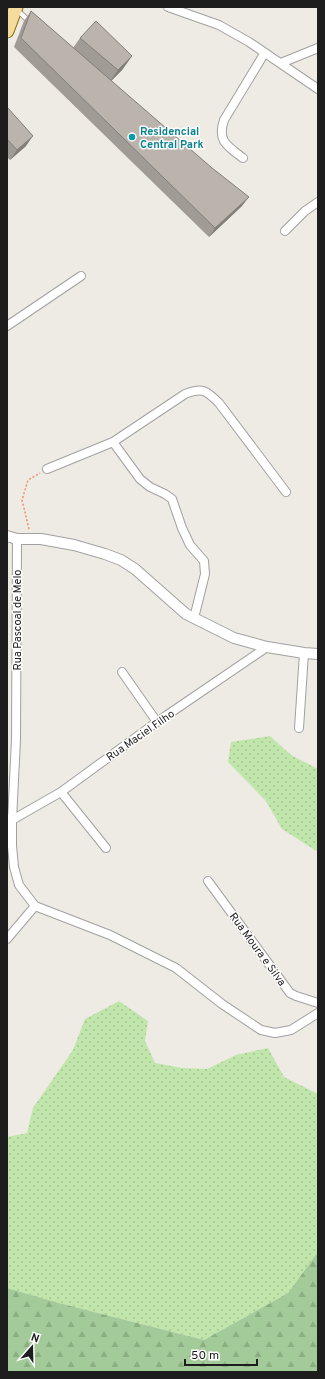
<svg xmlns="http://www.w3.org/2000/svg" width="325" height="1379" font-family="Overpass,sans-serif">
  <defs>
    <pattern id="grass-dots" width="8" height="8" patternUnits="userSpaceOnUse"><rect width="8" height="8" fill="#c1e6ab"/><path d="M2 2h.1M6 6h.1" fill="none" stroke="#a5c593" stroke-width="1.8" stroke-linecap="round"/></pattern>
    <pattern id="forest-firs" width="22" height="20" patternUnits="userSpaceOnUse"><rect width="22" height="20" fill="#a2cb99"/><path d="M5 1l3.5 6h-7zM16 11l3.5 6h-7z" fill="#8bae83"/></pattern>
  </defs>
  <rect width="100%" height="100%" fill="#edebe3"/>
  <!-- grass -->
  <path fill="url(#grass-dots)" d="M270 736 291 755 318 769V852L282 829 266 801 228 762 231 742Z
    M119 1001 148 1021 145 1041 155 1063 182 1068 207 1069 236 1055 268 1048 284 1077 318 1094V1252L288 1293 204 1340 59 1303 7 1288V1137L27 1133 33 1108 73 1050 85 1019Z"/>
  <!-- forest -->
  <path fill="url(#forest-firs)" d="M318 1252V1372H7V1288L59 1303 204 1340 288 1293Z"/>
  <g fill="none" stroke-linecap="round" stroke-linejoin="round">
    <defs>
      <path id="service" d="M17 10 30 22"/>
      <path id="minor" d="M168 7 219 25 249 42 318 89
        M281 63 318 48
        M243 158C227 146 217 141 224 120L264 54
        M285 231 305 211 318 202
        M7 326 81 276
        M113 442 140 479 150 487 165 494 172 499 182 528 190 545 204 561 205 574 194 618
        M47 469 113 442 185 394C202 387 206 390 219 403L286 492
        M122 672 157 722
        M299 728 304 653
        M61 792 106 848
        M7 818 12 820V846L14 867 19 885 35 906 110 935 176 968 222 1004 261 1030 275 1033 291 1030 318 1013
        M12 820 61 792 157 722 267 647
        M12 820 16 740 17 539
        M208 881 290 993 296 996 318 1003
        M7 939 35 906"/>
      <path id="tertiary" d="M7 536 17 539H41L74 545 105 554 121 560 135 569 186 614 234 638 267 647 304 653 318 654"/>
      <path id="primary" d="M7 31 16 7"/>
    </defs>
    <!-- service casing -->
    <use href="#service" stroke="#a1a1a1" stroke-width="6"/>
    <!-- minor casing -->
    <use href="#minor" stroke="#a1a1a1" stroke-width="10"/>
    <!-- tertiary casing -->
    <use href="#tertiary" stroke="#a1a1a1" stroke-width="12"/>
    <!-- primary casing -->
    <use href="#primary" stroke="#8e7107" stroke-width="15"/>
    <!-- path -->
    <path stroke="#f28c6f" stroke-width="1.5" stroke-dasharray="2 2" stroke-linecap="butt" d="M29 529 22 500 28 480 40 473"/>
    <!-- service -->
    <use href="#service" stroke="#fff" stroke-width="4"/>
    <!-- minor -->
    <use href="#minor" stroke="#fff" stroke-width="8"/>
    <!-- tertiary -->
    <use href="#tertiary" stroke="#fff" stroke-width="10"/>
    <!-- primary -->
    <use href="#primary" stroke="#f7db9e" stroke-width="13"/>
  </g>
  <!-- wall -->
  <path fill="#a09b95" d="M31 11 73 48 80 38 132 56 122 70 111 81 242 206 209 237 14 47 24 21Z
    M7 107 26 146 10 160 7 157Z"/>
  <!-- shaded-wall -->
  <path fill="#827e79" d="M132 56 122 70 108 84 118 70Z
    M33 136 26 146 10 160 17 150Z
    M249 197 242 206 209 237 215 228Z"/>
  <!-- building -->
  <path fill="#bab4ad" stroke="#827e79" d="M31 11 212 168 249 197 215 228 21 38Z
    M96 21 132 56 118 70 80 38Z
    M7 107 33 136 17 150 7 139Z"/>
  <!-- markers -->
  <circle fill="#0f9aa8" stroke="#fff" stroke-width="1.5" cx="132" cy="137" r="4"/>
  <g text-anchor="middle" stroke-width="3" stroke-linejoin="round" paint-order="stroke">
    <!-- culture labels -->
    <g font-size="11" font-weight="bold" fill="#0d838f" stroke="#fff" text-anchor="start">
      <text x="140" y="135">Residencial<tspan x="140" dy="13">Central Park</tspan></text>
    </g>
    <!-- street labels -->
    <g font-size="11" fill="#1d1d1d" stroke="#fff">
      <text transform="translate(17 620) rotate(-90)" y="4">Rua Pascoal de Melo</text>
      <text transform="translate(140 735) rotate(-35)" y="4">Rua Maciel Filho</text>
      <text transform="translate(258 949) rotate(54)" y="4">Rua Moura e Silva</text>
    </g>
  </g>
  <!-- border -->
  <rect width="325" height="1379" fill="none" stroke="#1d1d1d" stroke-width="16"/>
  <!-- north arrow -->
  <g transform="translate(32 1347) rotate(20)" stroke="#ffffff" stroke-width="3" paint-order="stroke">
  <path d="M0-3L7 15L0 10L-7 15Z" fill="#1d1d1d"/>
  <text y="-6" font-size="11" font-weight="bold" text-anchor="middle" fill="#1d1d1d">N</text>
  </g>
  <!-- scale -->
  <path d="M185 1359v6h72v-6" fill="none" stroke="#1d1d1d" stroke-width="2"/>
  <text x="191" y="1359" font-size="12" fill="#1d1d1d" stroke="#ffffff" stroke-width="3" paint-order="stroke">50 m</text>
</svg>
